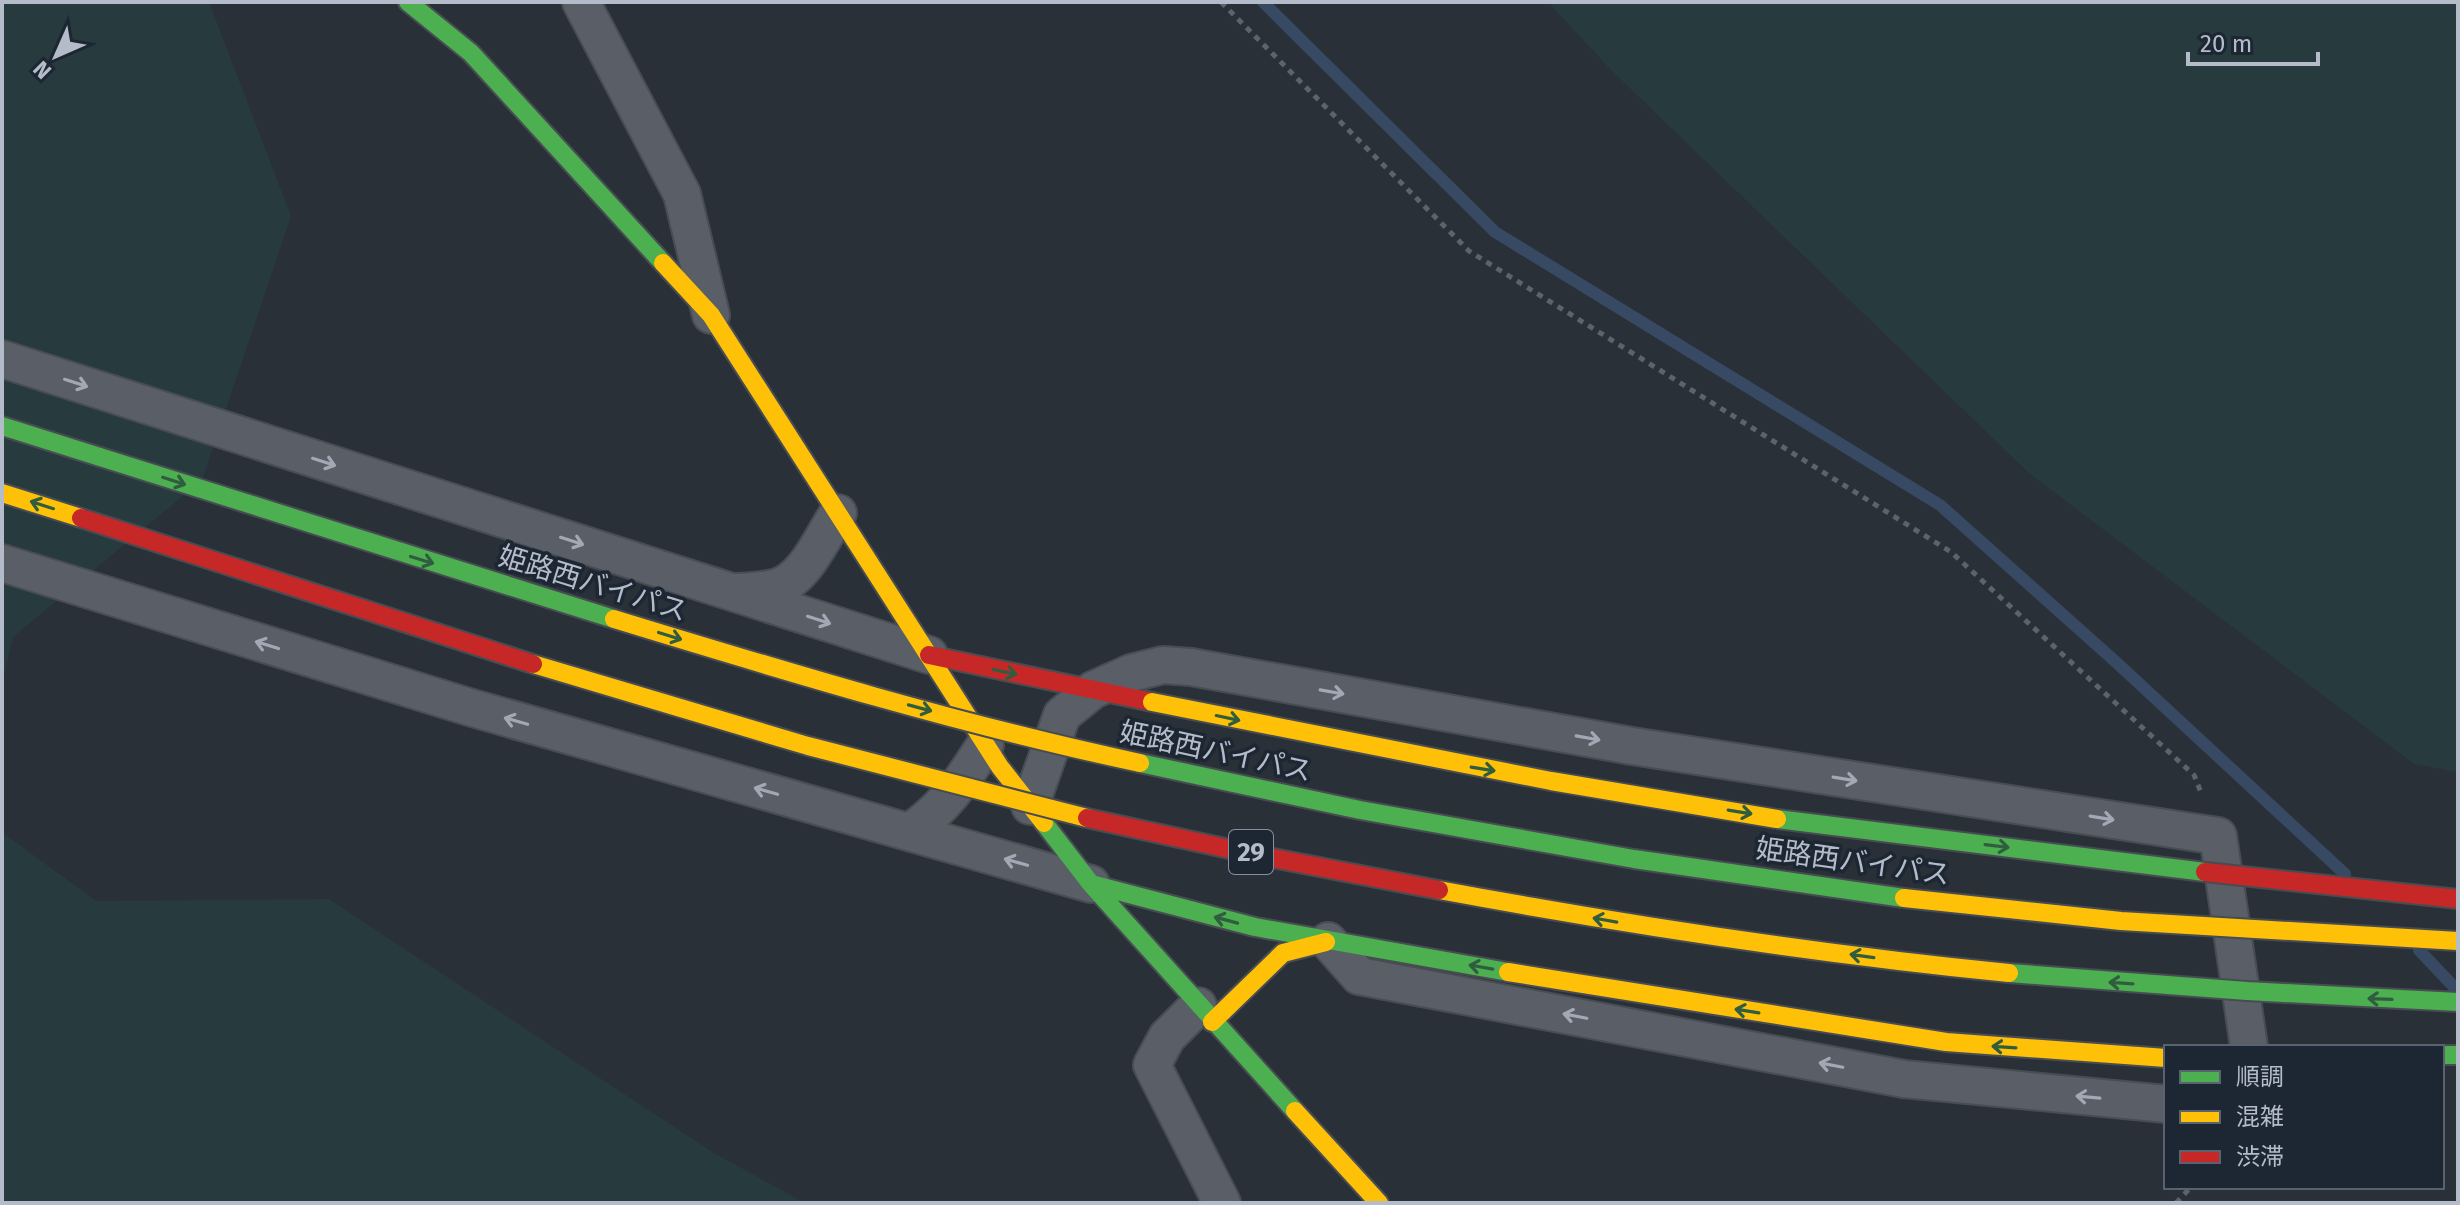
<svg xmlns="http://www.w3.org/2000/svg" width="2460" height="1205" font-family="'Fira Sans','Noto Sans JP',sans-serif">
  <rect width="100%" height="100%" fill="#2a3038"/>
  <!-- green -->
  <path fill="#273a3e" d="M2 2H209L291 216 202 480 13 637 2 683Z
    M1548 2H2458V772L2414 764 2030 474 1611 70Z
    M2 832 96 901 329 899 712 1152 805 1203H2Z"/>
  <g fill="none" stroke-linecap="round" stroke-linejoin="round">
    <!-- stream -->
    <path stroke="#384963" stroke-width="12" d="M1263 2 1495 232 1940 505 2117 663 2345 874
      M2419 950 2456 989"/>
    <defs>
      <path id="street" d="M581 2 682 194 711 315
        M2 359 929 655
        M2 563 469 707 1091 884
        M737 592C749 591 762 591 774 588 805 581 822 537 838 513
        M1030 806 1062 715 1093 690 1131 673 1163 665 1191 667 1632 746 2218 836 2249 1047
        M910 832C948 804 960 784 985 745
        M1328 941 1359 976 1904 1079 2166 1104
        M1198 1006 1167 1037 1152 1065 1222 1203"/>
      <path id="fast" d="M408 2 471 53 663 263
        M2 426 100 457
        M1044 823 1091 884 1295 1111
        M1091 884 1255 927 1508 972
        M2442 1055H2458"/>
      <path id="slow" d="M663 263 711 315 1000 767 1044 823
        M2 493 81 518
        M1508 972 1946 1042 2166 1058
        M1212 1022 1283 953 1326 942
        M1295 1111 1379 1203"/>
      <path id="jam" d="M929 655 1152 702"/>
    </defs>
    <!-- street casing -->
    <use href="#street" stroke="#484c53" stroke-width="40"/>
    <!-- fast casing -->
    <use href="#fast" stroke="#484c53" stroke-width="22"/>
    <!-- slow casing -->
    <use href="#slow" stroke="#484c53" stroke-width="22"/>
    <!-- jam casing -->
    <use href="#jam" stroke="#484c53" stroke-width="22"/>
    <!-- path -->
    <path stroke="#5d636a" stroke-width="5" stroke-dasharray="6 6" stroke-linecap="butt" d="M1221 2 1469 251 1951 552 2194 775 2202 795
      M2176 1203 2191 1187"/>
    <!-- street -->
    <use href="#street" stroke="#5a5e66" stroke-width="36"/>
    <!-- fast -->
    <use href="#fast" stroke="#4caf50" stroke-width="18"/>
    <!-- slow -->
    <use href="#slow" stroke="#ffc107" stroke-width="18"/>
    <!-- jam -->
    <use href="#jam" stroke="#c62828" stroke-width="18"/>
    <defs>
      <path id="fast-bridge" d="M100 457 614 619
        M1140 763 1360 810 1634 859 1904 898
        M1777 819 2205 872
        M2009 973 2247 991 2458 1002"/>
      <path id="slow-bridge" d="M614 619C787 672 962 725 1140 763
        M533 664 808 746 1087 818
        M1152 702 1551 781 1777 819
        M1439 890C1628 925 1818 954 2009 973
        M1904 898 2121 921 2458 941"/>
      <path id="jam-bridge" d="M81 518 533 664
        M1087 818 1257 855 1439 890
        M2205 872 2458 899"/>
    </defs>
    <!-- fast-bridge casing -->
    <use href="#fast-bridge" stroke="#474c53" stroke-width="22" stroke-linecap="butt"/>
    <!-- slow-bridge casing -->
    <use href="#slow-bridge" stroke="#474c53" stroke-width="22" stroke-linecap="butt"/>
    <!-- jam-bridge casing -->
    <use href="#jam-bridge" stroke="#474c53" stroke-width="22" stroke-linecap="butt"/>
    <!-- fast-bridge -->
    <use href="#fast-bridge" stroke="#4caf50" stroke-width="18"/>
    <!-- slow-bridge -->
    <use href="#slow-bridge" stroke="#ffc107" stroke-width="18"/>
    <!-- jam-bridge -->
    <use href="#jam-bridge" stroke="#c62828" stroke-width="18"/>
  </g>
  <!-- one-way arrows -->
  <defs><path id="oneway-shaft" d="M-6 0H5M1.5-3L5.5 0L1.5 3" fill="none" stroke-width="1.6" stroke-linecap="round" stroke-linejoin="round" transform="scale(2)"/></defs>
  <g stroke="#a2a9b5">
    <use href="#oneway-shaft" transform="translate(76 383) rotate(18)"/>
    <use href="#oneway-shaft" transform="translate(324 462) rotate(18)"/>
    <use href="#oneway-shaft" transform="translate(572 541) rotate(18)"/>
    <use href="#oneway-shaft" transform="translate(819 620) rotate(18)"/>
    <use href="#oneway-shaft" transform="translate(267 645) rotate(-163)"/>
    <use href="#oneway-shaft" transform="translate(1332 692) rotate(10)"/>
    <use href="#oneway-shaft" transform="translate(516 721) rotate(-164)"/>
    <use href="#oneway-shaft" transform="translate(1588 738) rotate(10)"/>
    <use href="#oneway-shaft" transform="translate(1845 779) rotate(9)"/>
    <use href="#oneway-shaft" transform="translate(766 791) rotate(-164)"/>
    <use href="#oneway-shaft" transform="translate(2102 818) rotate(9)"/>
    <use href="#oneway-shaft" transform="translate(1016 862) rotate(-164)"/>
    <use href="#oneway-shaft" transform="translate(1575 1016) rotate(-169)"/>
    <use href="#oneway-shaft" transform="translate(1831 1065) rotate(-169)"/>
    <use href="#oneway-shaft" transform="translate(2088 1097) rotate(-175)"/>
  </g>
  <g stroke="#305d3f">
    <use href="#oneway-shaft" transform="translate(174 481) rotate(18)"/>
    <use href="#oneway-shaft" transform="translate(42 505) rotate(-162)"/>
    <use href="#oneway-shaft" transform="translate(422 560) rotate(17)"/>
    <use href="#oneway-shaft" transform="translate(670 636) rotate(17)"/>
    <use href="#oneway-shaft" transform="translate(1005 672) rotate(12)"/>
    <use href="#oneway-shaft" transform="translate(920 708) rotate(15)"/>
    <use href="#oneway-shaft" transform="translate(1228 718) rotate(12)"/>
    <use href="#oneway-shaft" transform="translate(1483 769) rotate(9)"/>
    <use href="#oneway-shaft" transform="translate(1740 812) rotate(9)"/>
    <use href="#oneway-shaft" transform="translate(1997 846) rotate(7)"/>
    <use href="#oneway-shaft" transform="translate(1226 920) rotate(-165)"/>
    <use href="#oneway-shaft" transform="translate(1605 920) rotate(-170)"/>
    <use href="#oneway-shaft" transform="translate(1862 956) rotate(-172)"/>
    <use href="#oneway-shaft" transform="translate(1481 967) rotate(-170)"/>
    <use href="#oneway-shaft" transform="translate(2121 983) rotate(-176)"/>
    <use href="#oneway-shaft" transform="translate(2380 999) rotate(-178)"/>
    <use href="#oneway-shaft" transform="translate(1747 1011) rotate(-171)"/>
    <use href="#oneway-shaft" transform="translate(2004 1047) rotate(-176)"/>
  </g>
  <g text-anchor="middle" stroke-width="7" stroke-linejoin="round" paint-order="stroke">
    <!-- shield labels -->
    <rect fill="#1d2633" stroke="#878f9c" stroke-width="2" x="1229" y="830" width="44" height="44" rx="6"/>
    <g font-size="26" font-weight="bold" fill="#b4bcc9">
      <text x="1251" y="861">29</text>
    </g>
    <!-- street labels -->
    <g font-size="28" fill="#b4bcc9" stroke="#1d2633">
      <text transform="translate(593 583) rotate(17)" y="10">姫路西バイパス</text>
      <text transform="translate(1216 751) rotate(12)" y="10">姫路西バイパス</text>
      <text transform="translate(1853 861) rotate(8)" y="10">姫路西バイパス</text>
    </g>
  </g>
  <!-- border -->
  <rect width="2460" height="1205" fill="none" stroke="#b4bcc9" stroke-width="8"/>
  <!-- legend -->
  <rect x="2164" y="1045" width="280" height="144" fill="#1d2633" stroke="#59626f" stroke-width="2"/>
  <rect x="2180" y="1071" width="40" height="12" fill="#4caf50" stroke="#59626f" stroke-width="2"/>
  <text x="2236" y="1085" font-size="24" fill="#b4bcc9">順調</text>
  <rect x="2180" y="1111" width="40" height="12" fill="#ffc107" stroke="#59626f" stroke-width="2"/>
  <text x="2236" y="1125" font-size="24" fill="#b4bcc9">混雑</text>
  <rect x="2180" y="1151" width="40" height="12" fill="#c62828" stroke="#59626f" stroke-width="2"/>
  <text x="2236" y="1165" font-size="24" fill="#b4bcc9">渋滞</text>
  <!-- north arrow -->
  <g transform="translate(56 56) rotate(225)" stroke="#1d2633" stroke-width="6" paint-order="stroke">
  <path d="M0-6L14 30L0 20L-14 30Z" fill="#b4bcc9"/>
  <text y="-12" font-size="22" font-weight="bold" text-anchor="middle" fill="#b4bcc9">N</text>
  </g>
  <!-- scale -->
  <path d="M2188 52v12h130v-12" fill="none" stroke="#b4bcc9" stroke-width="4"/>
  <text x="2200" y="52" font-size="24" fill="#b4bcc9" stroke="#1d2633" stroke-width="6" paint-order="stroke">20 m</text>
</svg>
